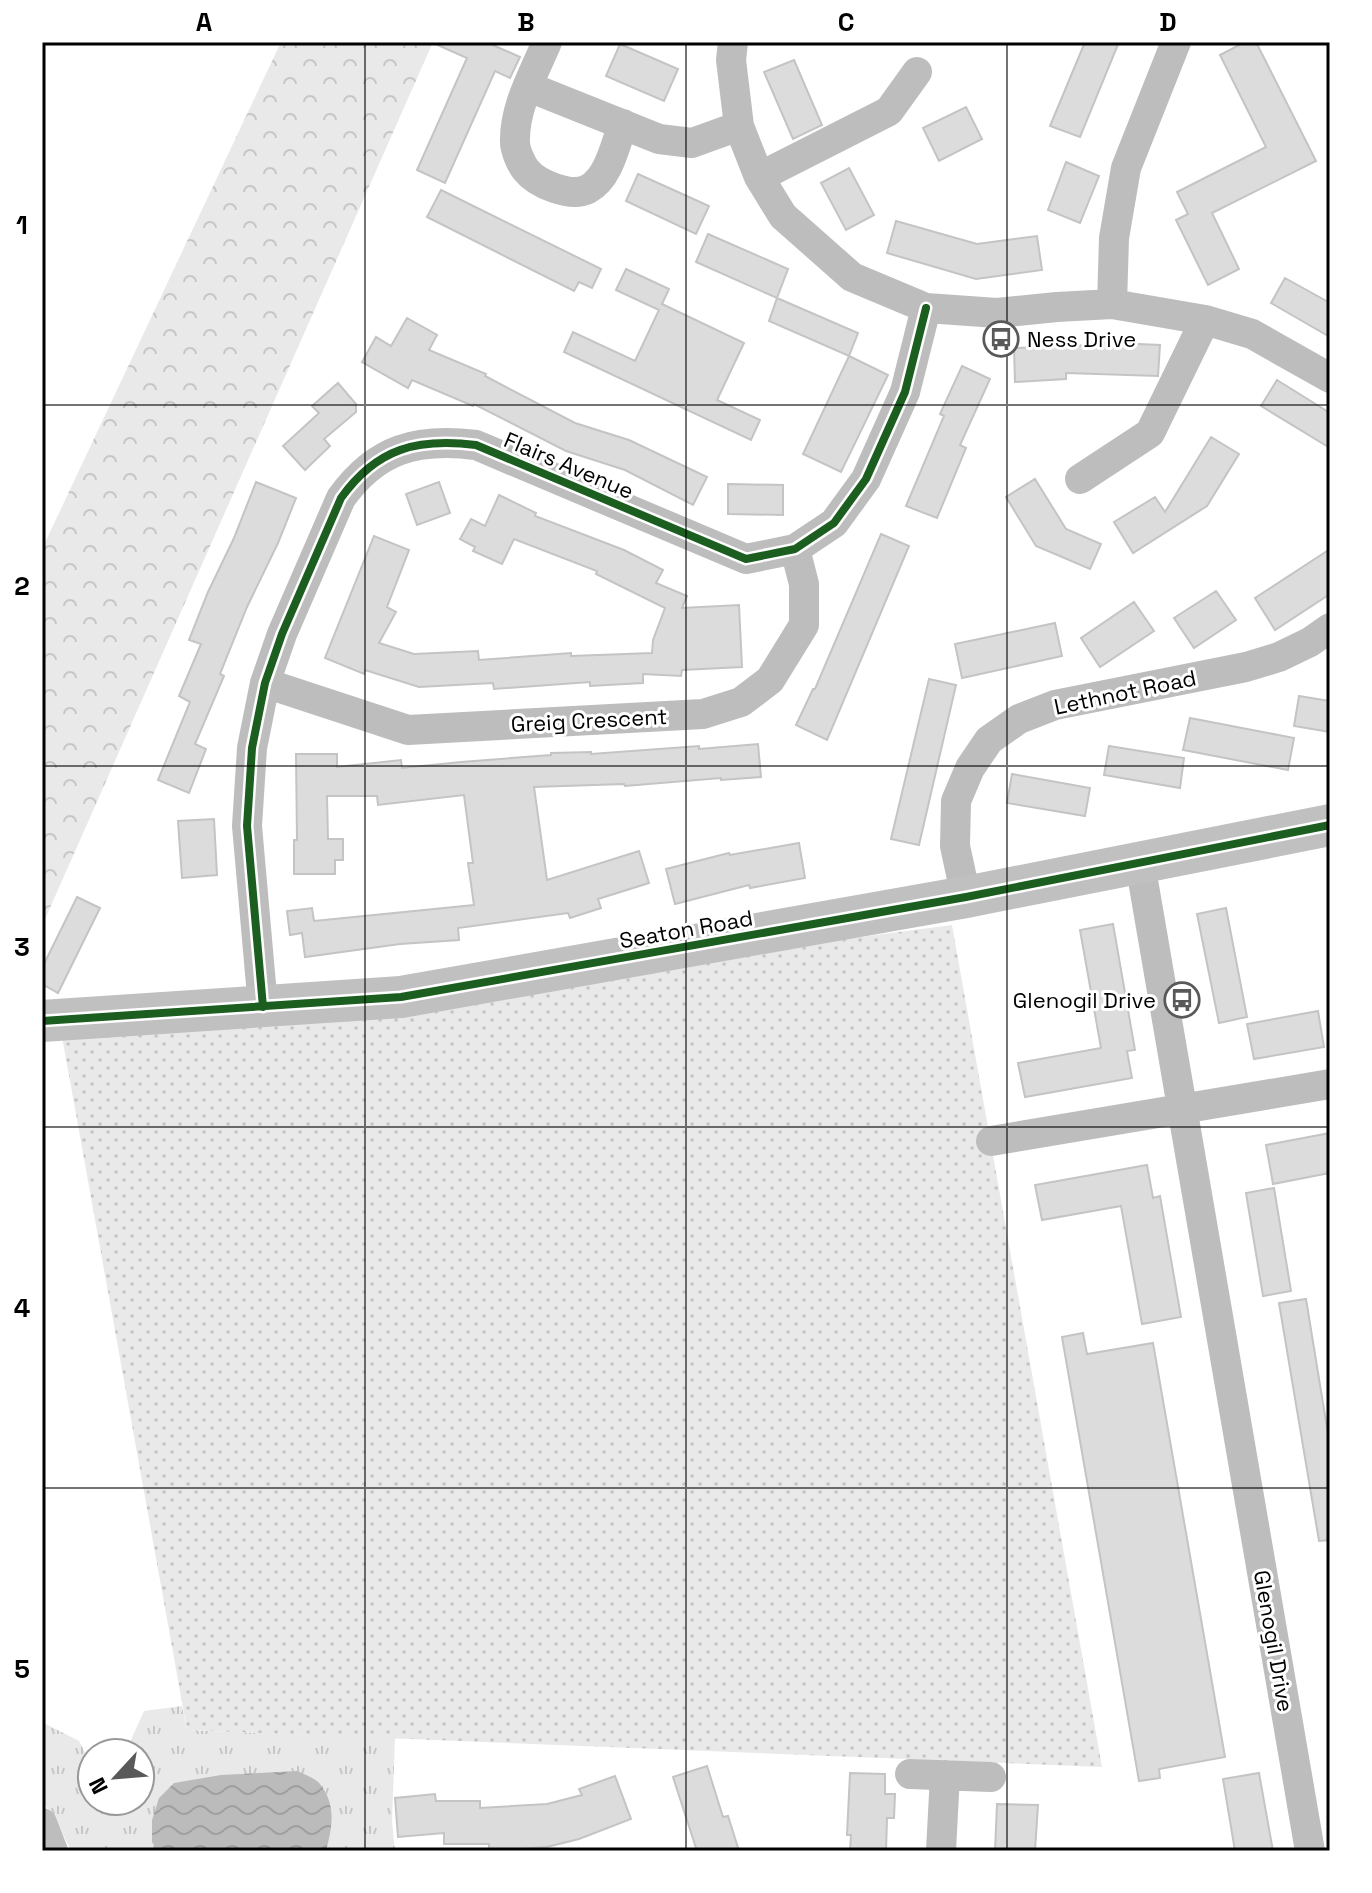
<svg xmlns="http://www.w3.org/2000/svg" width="1372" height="1893" font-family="'Space Grotesk',sans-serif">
  <defs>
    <pattern id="grass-tufts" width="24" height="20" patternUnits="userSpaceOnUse" patternTransform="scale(2)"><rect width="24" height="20" fill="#e9e9e9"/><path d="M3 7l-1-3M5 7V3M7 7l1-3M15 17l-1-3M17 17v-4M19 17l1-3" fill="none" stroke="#c6c6c6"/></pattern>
    <pattern id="forest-crowns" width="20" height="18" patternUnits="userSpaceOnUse" patternTransform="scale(2)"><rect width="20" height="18" fill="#e9e9e9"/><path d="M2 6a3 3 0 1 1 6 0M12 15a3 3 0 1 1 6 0" fill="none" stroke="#c6c6c6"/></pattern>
    <pattern id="park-dots" width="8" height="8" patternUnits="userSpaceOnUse" patternTransform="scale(2)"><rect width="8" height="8" fill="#e9e9e9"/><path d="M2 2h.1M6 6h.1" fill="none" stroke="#c6c6c6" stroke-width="1.8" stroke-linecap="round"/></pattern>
    <pattern id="water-waves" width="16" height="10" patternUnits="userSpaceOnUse" patternTransform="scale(2)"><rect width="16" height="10" fill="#bbb"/><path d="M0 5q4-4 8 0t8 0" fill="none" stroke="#9f9f9f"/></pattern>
  </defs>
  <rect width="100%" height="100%" fill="#fff"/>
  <!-- grass -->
  <path fill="url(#grass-tufts)" d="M182 1706 187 1730 395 1738 392 1821 395 1851H71L54 1815 42 1803V1722L79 1741 92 1766V1801H140V1753H125L144 1711Z"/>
  <!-- forest -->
  <path fill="url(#forest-crowns)" d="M281 42H433L42 926V549Z"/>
  <!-- park -->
  <path fill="url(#park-dots)" d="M952 925 1102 1767 187 1730 59 1020 401 997Z"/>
  <!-- water -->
  <path fill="url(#water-waves)" d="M298 1771C305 1775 315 1778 320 1784 337 1806 332 1827 326 1851H157L152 1842V1820L159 1798 174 1783 221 1775Z"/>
  <!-- building -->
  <path fill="#dcdcdc" stroke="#c4c4c4" stroke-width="2" d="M431 42H486L520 57 510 78 495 71 445 183 417 170 467 58Z
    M1085 42H1119L1080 137 1050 126Z
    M1245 42H1256L1316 161 1212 213 1239 269 1208 285 1176 220 1188 214 1177 192 1266 147 1220 55Z
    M620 44 678 69 664 101 606 76Z
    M794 60 822 125 793 139 764 72Z
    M966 107 982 139 939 161 923 128Z
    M1066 162 1099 176 1080 223 1048 210Z
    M849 168 874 215 846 230 821 183Z
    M638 174 709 206 696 234 626 201Z
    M441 190 601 269 592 288 579 282 574 291 427 217Z
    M896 221 977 244 1037 236 1042 270 976 279 887 253Z
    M708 234 788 269 777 298 696 262Z
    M626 269 669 289 662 304 744 343 717 400 760 420 751 440 564 352 573 332 635 361 659 310 616 290Z
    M1285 278 1330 303V337L1271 303Z
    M777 298 858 333 849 356 769 321Z
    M407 318 437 335 429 350 486 374 485 376 575 423 629 440 707 477 693 505 625 470 566 451 474 404 473 406 412 380 408 388 362 362 376 337 391 346Z
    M1092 342 1160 345 1158 376 1066 373V379L1015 382 1014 348 1092 345Z
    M849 356 888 375 841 472 803 454Z
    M962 366 990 379 960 445 966 448 937 518 906 506 944 416 940 414Z
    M1277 380 1330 413V448L1261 406Z
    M338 383 356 404V412L324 439 330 446 305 470 283 446 319 413 312 406Z
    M1211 437 1239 454 1207 506 1133 553 1114 522 1155 497 1165 512Z
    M1035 479 1066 529 1101 544 1090 569 1036 546 1006 497Z
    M256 482 296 498 278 543 247 607 220 674 224 676 195 744 206 749 189 793 158 780 190 702 179 696 201 644 189 640 208 592 234 538Z
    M439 482 450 513 417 525 406 494Z
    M728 484 783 485V515L728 514Z
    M499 495 536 513 535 516 624 550 663 570 656 583 687 596 682 608 739 605 742 667 682 670 681 676 643 674V683L590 686V682L494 689 493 683 419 687 365 670 364 674 325 658 374 536 409 550 387 607 396 612 379 643 414 654 478 651 479 660 571 653V656L652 653 653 640 665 608 596 574 597 571 514 539 502 564 473 551 475 547 460 539 471 519 485 526Z
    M881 534 909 546 827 740 796 725 813 689H815Z
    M1330 549V594L1275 630 1255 598Z
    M1216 591 1236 620 1194 648 1174 618Z
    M1134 602 1154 631 1100 667 1081 638Z
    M1055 623 1062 656 962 678 955 644Z
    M929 679 956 685 919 845 891 839Z
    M1299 696 1330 701V732L1294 726Z
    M1190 718 1294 738 1288 770 1183 750Z
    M758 744 761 777 721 780V778L625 786 624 784 534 787 547 880 639 851 649 883 598 899 601 908 570 918 568 913 458 928 459 940 400 944 305 957 302 933 290 935 287 911 312 908 314 921 474 905 468 863H473L464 795 378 805 377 796H327L328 839H343V860H335V874H294V840H297L296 754H337V767L401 760 402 768 461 762 551 755V753L591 752V754L699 746V749Z
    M1109 746 1184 758 1180 788 1104 775Z
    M1012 774 1090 788 1085 816 1007 803Z
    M214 819 217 875 182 878 178 821Z
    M799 843 805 878 750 888 749 885 675 904 666 869 729 853 730 855Z
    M77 897 100 908 58 993 42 984V968Z
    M1226 908 1247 1017 1219 1023 1197 914Z
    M1113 924 1135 1050 1127 1051 1132 1078 1025 1097 1018 1063 1101 1048 1080 930Z
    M1318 1011 1324 1047 1254 1059 1247 1024Z
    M1330 1133V1173L1273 1184 1266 1145Z
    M1147 1165 1153 1198 1160 1196 1181 1317 1142 1324 1121 1206 1042 1220 1035 1185Z
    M1274 1188 1291 1291 1263 1296 1246 1193Z
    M1306 1299 1330 1446V1540L1319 1541 1279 1303Z
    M1083 1333 1087 1354 1153 1343 1225 1757 1159 1769 1160 1778 1139 1781 1062 1337Z
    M707 1766 723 1817 728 1816 739 1851H697L673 1777Z
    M850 1773 885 1774V1794H895L894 1818H887L886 1851H850L851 1835H847Z
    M1259 1773 1273 1851H1235L1223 1779Z
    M615 1776 631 1819 579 1839 547 1847 489 1851V1844H444V1833L398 1837 395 1798 435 1794 436 1801H480V1808L547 1804 582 1795 579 1789Z
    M997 1804 1038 1805 1035 1851H995Z"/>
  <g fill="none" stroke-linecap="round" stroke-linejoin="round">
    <!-- street -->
    <path stroke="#bdbdbd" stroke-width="30" d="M547 42C534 73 514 107 515 142 515 150 521 164 526 170 537 184 571 198 588 189 609 178 615 145 623 124
      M733 42 731 60 739 126 759 177 783 216 852 277 926 308 997 313 1057 307 1112 304 1205 320 1252 334 1330 378
      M529 87 659 139 692 143 739 126
      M759 177 889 111 917 72
      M1112 304 1114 238 1126 168 1176 42
      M1080 479 1150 433 1205 320
      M265 683 408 730 703 714 741 702 770 680 804 625V584L795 549
      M1140 863 1310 1851
      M966 897 955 846 956 801 970 768 989 740 1019 719 1055 705 1246 667 1279 657 1310 642 1330 628
      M263 1007 247 826 252 748 265 683 282 634 341 498C377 448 417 438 476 445L746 559 795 549 834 523 866 479 905 392 926 308
      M991 1141 1330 1084
      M910 1774 991 1777
      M42 1823 53 1851
      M941 1851 945 1775"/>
    <!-- secondary -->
    <path stroke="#c0c0c0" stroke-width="42" d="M42 1021 401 997 966 897 1330 825"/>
    <defs>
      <path id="cycleway" d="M263 1007 247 826 252 748 265 683 282 634 341 498C377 448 417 438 476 445L746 559 795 549 834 523 866 479 905 392 926 308
        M42 1021 401 997 966 897 1330 825"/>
    </defs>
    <!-- cycleway casing -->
    <use href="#cycleway" stroke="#fff" stroke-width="13"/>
    <!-- cycleway -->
    <use href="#cycleway" stroke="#1b5e20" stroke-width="8"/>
  </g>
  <!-- grid -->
  <path fill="none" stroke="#000" stroke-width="2" stroke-opacity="0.55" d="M365 42V1851M686 42V1851M1007 42V1851M42 405H1330M42 766H1330M42 1127H1330M42 1488H1330"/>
  <!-- icons -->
  <defs>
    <symbol id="bus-ring" viewBox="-11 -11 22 22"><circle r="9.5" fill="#fff" stroke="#595959" stroke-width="1.5"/><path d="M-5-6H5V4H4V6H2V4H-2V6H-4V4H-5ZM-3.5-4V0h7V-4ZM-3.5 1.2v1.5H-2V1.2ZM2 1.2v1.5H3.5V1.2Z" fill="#595959"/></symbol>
  </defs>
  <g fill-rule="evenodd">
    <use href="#bus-ring" x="981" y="319" width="40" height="40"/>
    <use href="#bus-ring" x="1162" y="980" width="40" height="40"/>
  </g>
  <g text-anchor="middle" stroke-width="6" stroke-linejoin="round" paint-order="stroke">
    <!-- poi labels -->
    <g font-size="22" fill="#000" stroke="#fff" text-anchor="start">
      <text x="1027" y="347">Ness Drive</text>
      <text x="1156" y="1008" text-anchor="end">Glenogil Drive</text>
    </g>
    <!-- street labels -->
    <g font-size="22" fill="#000" stroke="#fff">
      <text transform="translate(569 465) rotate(23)" y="8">Flairs Avenue</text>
      <text transform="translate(1125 692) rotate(-12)" y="8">Lethnot Road</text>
      <text transform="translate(589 720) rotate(-3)" y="8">Greig Crescent</text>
      <text transform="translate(686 929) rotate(-10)" y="8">Seaton Road</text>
      <text transform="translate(1274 1641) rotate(80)" y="8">Glenogil Drive</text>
    </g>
  </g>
  <!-- border -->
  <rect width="1372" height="1893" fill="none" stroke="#ffffff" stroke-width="88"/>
  <!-- north arrow -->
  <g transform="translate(116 1777) rotate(244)"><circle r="38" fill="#ffffff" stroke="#999999" stroke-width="2"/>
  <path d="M0-6L14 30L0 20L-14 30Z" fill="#595959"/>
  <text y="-12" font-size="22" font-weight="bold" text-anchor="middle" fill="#000000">N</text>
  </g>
  <rect x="44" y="44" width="1284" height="1805" fill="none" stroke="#000" stroke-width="3"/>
  <g font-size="26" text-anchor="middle" font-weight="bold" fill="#000">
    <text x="204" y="31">A</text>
    <text x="526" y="31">B</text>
    <text x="846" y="31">C</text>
    <text x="1168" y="31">D</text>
    <text x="22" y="234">1</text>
    <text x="22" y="595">2</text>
    <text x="22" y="956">3</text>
    <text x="22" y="1317">4</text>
    <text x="22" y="1678">5</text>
  </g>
</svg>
